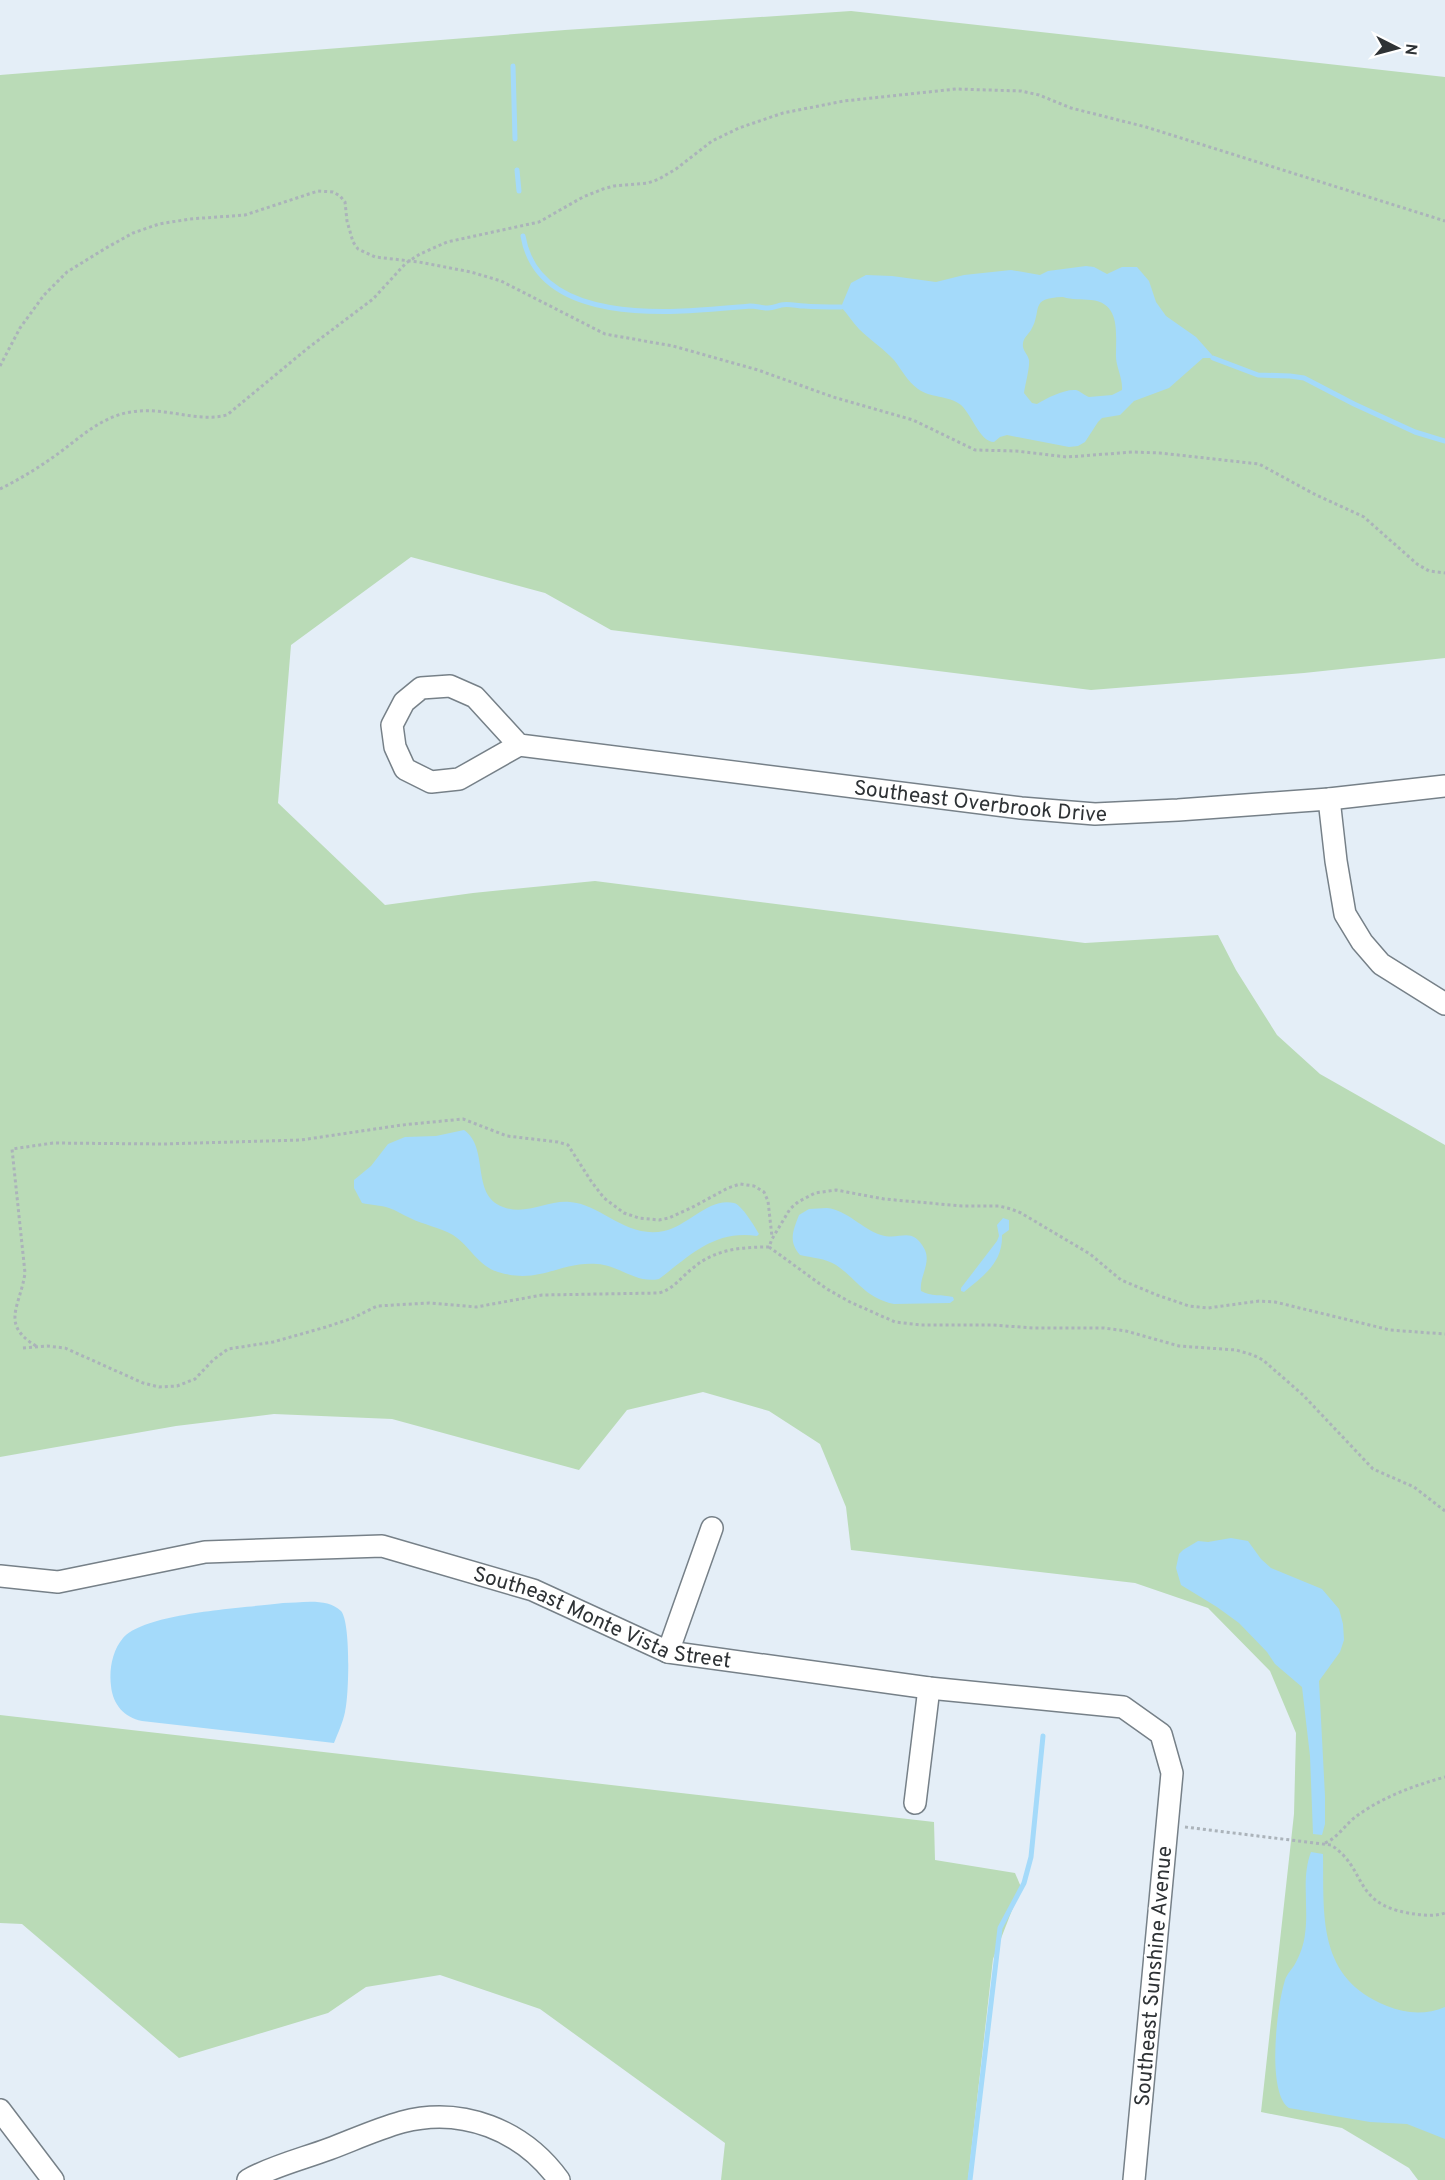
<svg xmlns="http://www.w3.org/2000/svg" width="1445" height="2180" font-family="Overpass,sans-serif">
  <rect width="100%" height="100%" fill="#e4eef7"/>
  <!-- green -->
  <path fill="#badbb7" d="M851 11 1445 77V658L1304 673 1091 690 611 630 545 593 411 557 291 645 278 803 385 905 473 893 595 881 1085 943 1218 935 1236 970 1277 1035 1320 1074 1445 1145V2180H1418L1409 2168 1342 2128 1261 2112 1294 1814 1296 1733 1270 1671 1208 1608 1135 1583 851 1550 846 1507 820 1444 769 1411 703 1392 627 1410 579 1470 392 1419 274 1414 176 1426 0 1457V75L565 30Z
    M0 1715 934 1822 935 1860 1015 1873 1021 1887 993 1959 968 2180H721L725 2143 540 2009 440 1975 366 1987 328 2013 179 2058 22 1924 0 1923Z"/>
  <!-- water -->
  <path fill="#a4dafa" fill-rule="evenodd" d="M1086 266 1094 267 1107 274 1122 267H1137L1149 281 1156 302 1166 316 1196 337 1212 355 1213 358H1203L1169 388 1134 401 1120 415 1102 418 1098 422 1085 442 1078 446 1069 447 1007 435 1000 437 994 442C980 442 972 415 961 405 948 395 930 398 918 389 907 381 902 370 894 360 883 348 870 340 859 329 852 322 848 314 841 307L851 283 866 275 892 276 936 282 964 275 1011 270 1040 275 1048 271ZM1063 297C1072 300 1081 299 1091 300 1120 303 1116 331 1116 353 1115 366 1123 377 1122 390L1112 395 1089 397C1084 395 1080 391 1076 390 1064 389 1047 398 1037 404L1032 403 1024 393C1025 385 1030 367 1029 360 1028 355 1024 352 1023 347 1022 339 1027 336 1031 330 1043 310 1028 298 1063 297Z
    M464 1130C490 1148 470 1195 503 1207 526 1216 547 1200 570 1202 601 1204 626 1239 664 1231 688 1226 709 1197 734 1203 742 1205 755 1227 759 1234L757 1236C714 1230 691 1255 659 1279 636 1284 619 1265 597 1264 560 1261 540 1285 498 1272 478 1266 470 1246 453 1235 439 1227 424 1225 410 1218 403 1215 396 1210 389 1208 381 1205 371 1205 362 1203L354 1188V1180L371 1166 388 1144 405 1137 436 1136Z
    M827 1208C847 1210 862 1229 881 1235 901 1241 912 1225 925 1250 931 1264 919 1277 921 1291 931 1297 942 1294 953 1297L954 1300 950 1303 894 1304C865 1298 858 1280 836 1265 825 1258 812 1258 800 1255 788 1241 793 1231 799 1215L809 1209Z
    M1003 1218 1009 1220V1230L1002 1235C1003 1263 983 1276 964 1292L961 1291V1288L997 1241 999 1236 997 1225Z
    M1231 1538 1248 1541 1261 1559 1271 1568 1322 1589 1339 1609 1343 1624 1344 1640 1340 1652 1319 1681 1325 1796V1824L1322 1835 1313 1834 1310 1756 1302 1687 1275 1664 1267 1652 1239 1623 1217 1607 1181 1585 1176 1568 1179 1554 1183 1550 1198 1541 1208 1542Z
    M283 1603C300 1603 327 1597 341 1611 351 1622 349 1697 345 1712 343 1722 338 1733 334 1743L142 1721C124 1717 113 1705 111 1686 109 1670 112 1651 123 1638 146 1612 246 1608 283 1603Z
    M1311 1852 1323 1854C1324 1917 1317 1978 1387 2006 1406 2014 1426 2015 1445 2007V2139L1407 2124 1370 2122 1289 2108C1266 2092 1277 2005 1285 1980 1287 1974 1292 1969 1295 1964 1300 1955 1304 1944 1305 1934 1309 1907 1301 1878 1311 1852Z"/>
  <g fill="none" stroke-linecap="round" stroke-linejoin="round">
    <!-- stream -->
    <path stroke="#a4dafa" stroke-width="5" d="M513 66 515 139
      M517 170 519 191
      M523 236C539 330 681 312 750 306 756 306 762 308 768 308 773 308 777 306 781 305 788 303 797 306 804 306 816 307 829 307 841 307
      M1213 358 1258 375 1290 376 1304 378 1354 404 1415 432 1445 441
      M970 2180 1000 1928 1024 1883 1031 1857 1043 1736"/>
    <defs>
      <g id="minor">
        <path id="s1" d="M519 745 475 697 450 686 421 688 404 702 392 725 395 747 405 769 431 782 459 779 519 745 1021 808 1095 814 1178 810 1329 799 1445 786"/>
        <path d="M1329 799 1336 861 1345 914 1362 942 1381 964 1445 1004"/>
        <path id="s2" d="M0 1576 58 1582 205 1552 382 1546 533 1590 668 1652 929 1688 1123 1707 1161 1734 1172 1773 1134 2180"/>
        <path d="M668 1652 712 1528"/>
        <path d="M915 1803 929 1688"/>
        <path d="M0 2110 53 2180"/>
        <path d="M248 2180C270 2167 305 2158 329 2149 353 2140 377 2129 402 2122 462 2106 523 2130 559 2180"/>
      </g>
    </defs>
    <!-- minor casing -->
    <use href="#minor" stroke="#768088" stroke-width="24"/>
    <!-- path -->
    <path stroke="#abb3ba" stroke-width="3" stroke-dasharray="3 3" stroke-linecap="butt" d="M0 366 20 328 44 295 67 272 106 248 133 233 159 224 190 219 245 215 318 191 333 192 340 196 345 202 347 221 353 242 358 249 375 257 419 262 471 272 501 281 605 334 673 346 758 370 833 397 913 420 975 450 1016 451 1067 457 1133 452 1160 453 1259 464 1316 495 1364 517 1417 564 1429 571 1445 573
      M0 489C22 478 43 465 63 450 84 434 104 416 131 412 164 406 197 423 227 415L308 348 373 299 406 263 420 254 447 242 539 222 583 197 603 189 614 186 648 183 659 179 676 169 712 141 739 128 783 113 844 101 956 89 1021 91 1039 95 1071 108 1146 127 1445 221
      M769 1247 827 1289 850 1302 895 1322 921 1325H992L1034 1328H1104L1126 1331 1179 1346 1236 1350 1253 1355 1263 1360 1303 1395 1373 1469 1414 1487 1445 1511
      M36 1346C0 1324 20 1307 25 1273L12 1149 53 1143 163 1144 301 1140 402 1125 463 1119 507 1136 558 1142 568 1145 591 1181 604 1198 624 1213 639 1218 659 1220 669 1218 691 1208 728 1188 740 1184 754 1186 764 1192 768 1201 772 1237
      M23 1348 47 1346 65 1348 143 1383 159 1387 177 1386 195 1379 213 1360 228 1349 273 1342 326 1327 353 1318 377 1306 429 1303 476 1307 542 1295 659 1293C674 1289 681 1277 693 1268 715 1249 742 1247 769 1247L772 1239 790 1209 798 1202 815 1193 836 1190 884 1199 962 1206H999L1011 1209 1021 1213 1090 1254 1121 1280 1157 1295 1189 1306 1208 1308 1259 1301 1275 1302 1390 1330 1445 1334
      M1185 1827 1331 1845C1367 1868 1352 1903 1408 1913 1420 1915 1433 1917 1445 1913
      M1325 1843C1339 1837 1346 1823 1358 1815 1385 1796 1413 1786 1445 1777"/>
    <!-- minor -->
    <use href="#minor" stroke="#fff" stroke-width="21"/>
  </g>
  <g text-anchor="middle" stroke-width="5" stroke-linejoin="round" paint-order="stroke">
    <!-- street labels -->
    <g font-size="21" fill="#2e3235" stroke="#fff">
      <text dy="7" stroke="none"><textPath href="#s1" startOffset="807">Southeast Overbrook Drive</textPath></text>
      <text dy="7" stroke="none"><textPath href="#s2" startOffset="618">Southeast Monte Vista Street</textPath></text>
      <text transform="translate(1153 1976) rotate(-85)" y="7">Southeast Sunshine Avenue</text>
    </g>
  </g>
  <!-- north arrow -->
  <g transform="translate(1397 48) rotate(96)" stroke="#ffffff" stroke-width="4.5" paint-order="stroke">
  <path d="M0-4.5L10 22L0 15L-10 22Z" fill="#2e3235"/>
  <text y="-9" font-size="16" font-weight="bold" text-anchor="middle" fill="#2e3235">N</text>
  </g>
</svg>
